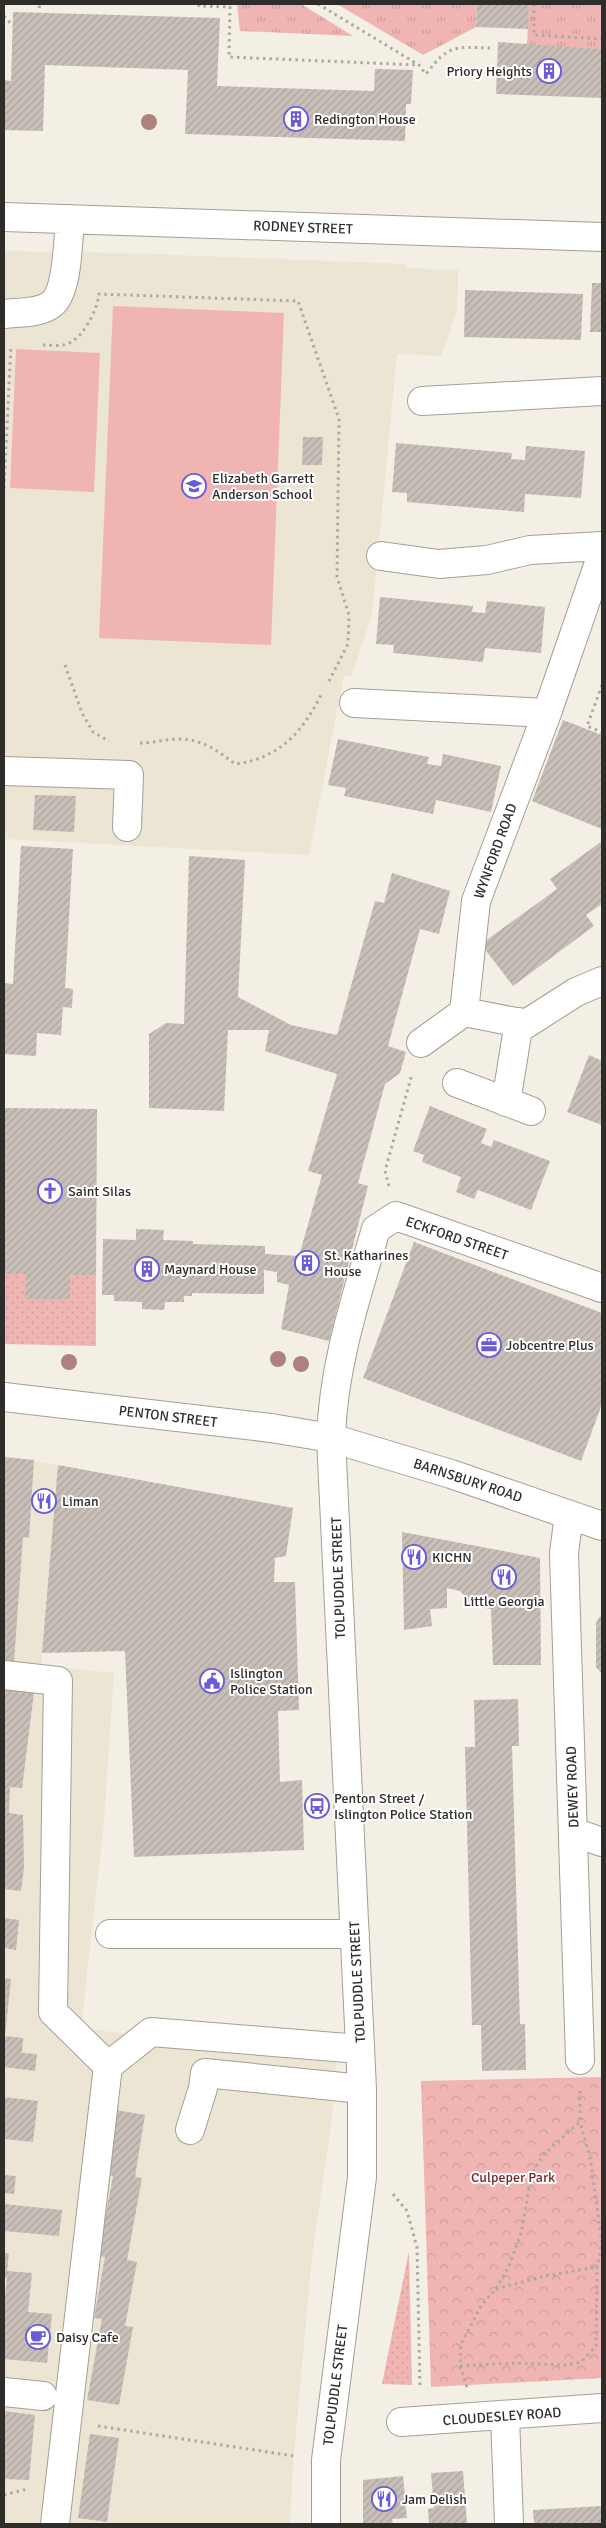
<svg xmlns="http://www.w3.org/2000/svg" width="606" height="2528" font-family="Signika,sans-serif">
  <defs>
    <pattern id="grass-tufts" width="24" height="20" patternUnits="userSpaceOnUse" patternTransform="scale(1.25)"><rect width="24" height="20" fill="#f0b5b2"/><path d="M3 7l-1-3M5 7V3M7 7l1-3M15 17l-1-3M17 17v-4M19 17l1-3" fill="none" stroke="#ce9c99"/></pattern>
    <pattern id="forest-crowns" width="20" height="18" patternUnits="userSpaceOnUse" patternTransform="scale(1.25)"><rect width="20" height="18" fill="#f0b5b2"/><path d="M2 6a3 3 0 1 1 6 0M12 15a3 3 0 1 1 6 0" fill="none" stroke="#ce9c99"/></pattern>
    <pattern id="garden-dots" width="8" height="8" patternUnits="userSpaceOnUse" patternTransform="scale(1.25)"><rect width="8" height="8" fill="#f0b5b2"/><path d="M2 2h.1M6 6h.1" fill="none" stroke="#ce9c99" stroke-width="1.8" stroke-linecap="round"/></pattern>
    <pattern id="building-hatch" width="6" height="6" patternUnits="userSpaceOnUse" patternTransform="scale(1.25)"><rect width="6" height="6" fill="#c9bfb9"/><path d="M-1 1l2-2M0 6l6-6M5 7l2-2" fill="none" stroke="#ada49f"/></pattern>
  </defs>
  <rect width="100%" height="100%" fill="#f3efe5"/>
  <!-- built -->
  <path fill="#ede5d4" d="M4 251 126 253 405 264V268L458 270 457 311 441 356 397 354 372 615 351 677 344 675 309 855 4 839Z
    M4 1456 58 1465 41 1665 114 1673 104 1822 81 2028 337 2061 331 2126 312 2256 293 2465 290 2524H4Z"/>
  <!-- grass -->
  <path fill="url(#grass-tufts)" d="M237 4H301L353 36 240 31Z
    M337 4H477L476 27 423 55Z
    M529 4H602V49L527 46Z"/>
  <!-- forest -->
  <path fill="url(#forest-crowns)" d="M602 2077V2378L431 2387 421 2081Z"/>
  <!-- garden -->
  <path fill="url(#garden-dots)" d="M4 1274H26V1299H70V1275H96V1346L4 1344Z
    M409 2251 412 2385 382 2384Z"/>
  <!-- pitch -->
  <path fill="#f0b5b2" d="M113 306 284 313 271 645 99 638Z
    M16 349 100 353 94 492 10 488Z"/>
  <!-- building -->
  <path fill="url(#building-hatch)" d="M477 4H529L528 29 476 27Z
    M13 12 220 18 217 86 374 91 375 69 413 70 411 104H406L405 141 185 134 188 70 45 65 43 131 4 130V80L11 81Z
    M498 42 602 49V98L496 94Z
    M592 283H602V332H590Z
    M465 290 583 294 581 340 464 337Z
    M303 437H323L322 465H302Z
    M396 443 512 453 511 459 525 460 526 446 585 451 581 498 525 494 524 512 407 502V493L392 492Z
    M380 597 473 606 472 612 485 613 487 601 545 607 541 653 485 648 483 662 393 653 394 645 376 644Z
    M563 720 602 735V829L532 801Z
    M338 739 429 757 427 764 441 766 443 754 501 766 491 812 436 800 433 814 344 796 346 788 328 785Z
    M35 795 76 796 74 832 33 830Z
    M602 841V904L586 915 594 926 513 986 481 944 557 889 550 879Z
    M21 846 73 849 65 988 73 989 72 1008 63 1007 61 1035 37 1033 36 1056 4 1054V983L13 984Z
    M189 856 245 860 238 997 291 1025 337 1035 375 901 384 903 392 873 450 891 439 934 420 929 388 1046 406 1052 400 1073 385 1084 358 1183 368 1186 329 1341 281 1329 289 1285 277 1282V1272L264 1270V1294L192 1293V1296H184V1302H165L164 1310 142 1309V1302L114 1301V1295H102L103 1239 136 1240V1229L164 1230 163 1240 193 1241V1244L265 1246V1254L299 1256 322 1175 308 1171 337 1074 265 1051 269 1030H228L224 1111 149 1108V1034L166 1023 184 1024Z
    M589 1055 602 1061V1125L567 1112Z
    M430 1106 487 1129 481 1143 491 1147 494 1140 550 1161 531 1210 478 1190 474 1199 456 1192 461 1177 422 1162 424 1155 413 1151Z
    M4 1108 97 1109 96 1275H70V1299H25L26 1274H4Z
    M414 1242 602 1313V1404L581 1461 363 1378Z
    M4 1457 34 1460 29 1538 23 1537 14 1662 4 1661Z
    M58 1465 293 1508 286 1556 275 1558 274 1582H295L299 1710 278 1711 280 1782 302 1780 304 1850 134 1857 125 1651 42 1653Z
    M402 1532 540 1558 541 1665H493L491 1609 473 1606 460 1591 447 1588V1608L430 1609 432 1626 404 1630Z
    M602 1616V1674L596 1667V1623L599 1617Z
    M4 1688 34 1692 22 1788 10 1787 9 1813 23 1815 24 1867 21 1891 4 1889Z
    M518 1699 519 1746H512L520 2024H525L526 2070 482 2071 481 2025H472L465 1747H475L474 1700Z
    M4 1918 19 1920 16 1950 4 1948Z
    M4 1978 11 1979 5 2036 23 2038 22 2053 37 2054 35 2071 4 2067Z
    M4 2097 38 2101 33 2142 4 2139Z
    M116 2110 145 2115 135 2177 142 2178 127 2260 137 2262 125 2326 133 2327 119 2405 87 2400 102 2319 94 2318 105 2257 98 2256 113 2176 104 2174Z
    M4 2175 16 2176 14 2194 4 2193Z
    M4 2204 62 2210 59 2236 4 2231Z
    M4 2253H9L7 2271 32 2273 28 2312 52 2314 47 2363 4 2359V2305L7 2278 4 2277Z
    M4 2411 35 2415 29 2480 4 2479Z
    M90 2434 119 2438 107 2522 78 2518Z
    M463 2471 467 2524H429L428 2509 434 2508 431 2473Z
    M403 2476 407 2518 392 2519 393 2524H363V2480Z
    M602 2506V2524H534L533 2510Z"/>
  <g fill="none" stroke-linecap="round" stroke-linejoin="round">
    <defs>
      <path id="minor" d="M4 217 602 237
        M4 314C19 312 41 314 53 303 68 289 68 239 70 219
        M422 401 602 391
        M602 554 547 713 476 901 464 1012 526 1024 576 992 602 981
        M381 556 439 564 487 560 530 550 602 546
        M354 703 547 713
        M4 771 129 775 127 827
        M421 1043 464 1012
        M457 1083 531 1111
        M506 1102 519 1022
        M4 1397 271 1428 331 1438 451 1474 602 1526
        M569 1515 564 1553 580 2060
        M4 1675 58 1681 53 2012 108 2066
        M573 1832 602 1842
        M110 1934H355
        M190 2130 203 2088 205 2073 362 2089
        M4 2392 43 2396
        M505 2416 509 2524
        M401 2422 602 2408
        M55 2524 108 2066 151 2032 360 2049
        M326 2524V2460L362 2177V2089L331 1438C333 1366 356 1298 376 1229L396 1216 602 1288"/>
    </defs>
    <!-- minor casing -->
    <use href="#minor" stroke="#a39f96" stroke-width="30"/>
    <!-- path -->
    <path stroke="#aca9a1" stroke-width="3" stroke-dasharray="2.5 4" stroke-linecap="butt" d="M199 4V6L230 7 229 57 419 65
      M318 4 419 65 426 74C449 44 454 47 490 48
      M534 4V35L602 39
      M39 8 40 4
      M4 16 13 26
      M43 345C49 345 57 346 63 345 82 342 97 311 99 294L298 301 339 419 337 577 349 615 348 644 329 681
      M4 488 11 345
      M65 665 82 713 93 732 109 741
      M602 685 587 726 602 732
      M140 743C154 743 166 739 179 739 202 739 218 751 235 764 278 759 302 733 321 695
      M389 1186 385 1171 412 1074
      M393 2194 407 2211 417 2247 420 2389
      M496 2289 545 2276 597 2267
      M460 2366 515 2363 567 2365 581 2362 596 2346 597 2267 602 2243 590 2157 580 2122
      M467 2387 460 2366 461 2344 482 2304 496 2289 509 2266 521 2233 532 2173 544 2154 580 2122V2090
      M98 2426 294 2456
      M4 2495 27 2489"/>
    <!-- minor -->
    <use href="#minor" stroke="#fff" stroke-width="28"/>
  </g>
  <!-- trees -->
  <g fill="#af817e">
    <circle cx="149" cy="122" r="8"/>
    <circle cx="278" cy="1359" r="8"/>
    <circle cx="69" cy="1362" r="8"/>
    <circle cx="301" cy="1364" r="8"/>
  </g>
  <!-- icons -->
  <defs>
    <symbol id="building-ring" viewBox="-11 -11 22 22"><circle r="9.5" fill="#fff" stroke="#6b5cd6" stroke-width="1.5"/><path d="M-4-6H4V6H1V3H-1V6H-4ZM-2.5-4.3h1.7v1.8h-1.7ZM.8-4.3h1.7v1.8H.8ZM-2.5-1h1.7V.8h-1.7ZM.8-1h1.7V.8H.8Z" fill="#6b5cd6"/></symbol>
    <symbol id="school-ring" viewBox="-11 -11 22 22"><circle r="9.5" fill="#fff" stroke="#6b5cd6" stroke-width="1.5"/><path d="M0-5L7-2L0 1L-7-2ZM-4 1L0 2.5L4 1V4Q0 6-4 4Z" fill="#6b5cd6"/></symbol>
    <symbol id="church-ring" viewBox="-11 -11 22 22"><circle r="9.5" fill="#fff" stroke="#6b5cd6" stroke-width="1.5"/><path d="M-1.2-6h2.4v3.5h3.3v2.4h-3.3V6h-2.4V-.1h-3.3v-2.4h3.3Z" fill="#6b5cd6"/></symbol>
    <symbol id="office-ring" viewBox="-11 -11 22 22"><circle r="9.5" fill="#fff" stroke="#6b5cd6" stroke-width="1.5"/><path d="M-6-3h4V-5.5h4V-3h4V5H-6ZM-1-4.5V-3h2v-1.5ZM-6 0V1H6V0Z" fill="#6b5cd6"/></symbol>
    <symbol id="restaurant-ring" viewBox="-11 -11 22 22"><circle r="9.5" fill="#fff" stroke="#6b5cd6" stroke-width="1.5"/><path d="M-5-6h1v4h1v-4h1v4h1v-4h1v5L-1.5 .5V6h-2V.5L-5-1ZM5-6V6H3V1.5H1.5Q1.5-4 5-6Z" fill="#6b5cd6"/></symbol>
    <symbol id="civic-ring" viewBox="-11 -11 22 22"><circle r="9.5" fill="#fff" stroke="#6b5cd6" stroke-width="1.5"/><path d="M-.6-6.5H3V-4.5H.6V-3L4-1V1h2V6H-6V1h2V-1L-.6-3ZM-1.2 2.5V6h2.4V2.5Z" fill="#6b5cd6"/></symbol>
    <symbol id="bus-ring" viewBox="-11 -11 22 22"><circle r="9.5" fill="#fff" stroke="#6b5cd6" stroke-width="1.5"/><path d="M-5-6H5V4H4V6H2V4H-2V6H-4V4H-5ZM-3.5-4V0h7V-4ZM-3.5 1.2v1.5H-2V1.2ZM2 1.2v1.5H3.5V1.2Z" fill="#6b5cd6"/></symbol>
    <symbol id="cafe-ring" viewBox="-11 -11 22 22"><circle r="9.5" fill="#fff" stroke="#6b5cd6" stroke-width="1.5"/><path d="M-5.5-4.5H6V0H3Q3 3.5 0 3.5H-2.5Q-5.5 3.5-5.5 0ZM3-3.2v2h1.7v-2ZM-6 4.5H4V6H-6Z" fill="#6b5cd6"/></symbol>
  </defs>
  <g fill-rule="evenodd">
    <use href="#building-ring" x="535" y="57" width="28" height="28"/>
    <use href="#building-ring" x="282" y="105" width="28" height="28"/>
    <use href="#school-ring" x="180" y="472" width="28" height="28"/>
    <use href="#church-ring" x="36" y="1177" width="28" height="28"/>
    <use href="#building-ring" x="293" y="1249" width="28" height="28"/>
    <use href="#building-ring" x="133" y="1255" width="28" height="28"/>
    <use href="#office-ring" x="475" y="1331" width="28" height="28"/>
    <use href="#restaurant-ring" x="30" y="1487" width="28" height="28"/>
    <use href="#restaurant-ring" x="400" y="1543" width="28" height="28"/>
    <use href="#restaurant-ring" x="490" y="1563" width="28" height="28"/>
    <use href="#civic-ring" x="198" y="1667" width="28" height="28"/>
    <use href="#bus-ring" x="303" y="1792" width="28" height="28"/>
    <use href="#cafe-ring" x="24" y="2323" width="28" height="28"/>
    <use href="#restaurant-ring" x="370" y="2485" width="28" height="28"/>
  </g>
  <g text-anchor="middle" stroke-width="4" stroke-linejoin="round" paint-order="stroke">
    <!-- poi labels -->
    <g font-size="14" fill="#2f2d2a" stroke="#fff" text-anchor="start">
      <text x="532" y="76" text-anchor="end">Priory Heights</text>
      <text x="314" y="124">Redington House</text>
      <text x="212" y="483">Elizabeth Garrett<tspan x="212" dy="16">Anderson School</tspan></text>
      <text x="68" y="1196">Saint Silas</text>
      <text x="324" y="1260">St. Katharines<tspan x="324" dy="16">House</tspan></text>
      <text x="164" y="1274">Maynard House</text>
      <text x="506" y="1350">Jobcentre Plus</text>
      <text x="62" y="1506">Liman</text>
      <text x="432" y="1562">KICHN</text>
      <text x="504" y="1606" text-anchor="middle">Little Georgia</text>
      <text x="230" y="1678">Islington<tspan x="230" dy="16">Police Station</tspan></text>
      <text x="334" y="1803">Penton Street /<tspan x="334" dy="16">Islington Police Station</tspan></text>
      <text x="56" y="2342">Daisy Cafe</text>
      <text x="402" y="2504">Jam Delish</text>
    </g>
    <!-- street labels -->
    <g font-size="14" fill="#2f2d2a" stroke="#fff">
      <text transform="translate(303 227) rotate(2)" y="5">RODNEY STREET</text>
      <text transform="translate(495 851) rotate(-70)" y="5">WYNFORD ROAD</text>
      <text transform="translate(457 1238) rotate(19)" y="5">ECKFORD STREET</text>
      <text transform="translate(168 1416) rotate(7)" y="5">PENTON STREET</text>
      <text transform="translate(468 1480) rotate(18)" y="5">BARNSBURY ROAD</text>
      <text transform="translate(338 1578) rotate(-92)" y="5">TOLPUDDLE STREET</text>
      <text transform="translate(572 1787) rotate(-92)" y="5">DEWEY ROAD</text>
      <text transform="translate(357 1982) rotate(-93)" y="5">TOLPUDDLE STREET</text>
      <text transform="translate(335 2385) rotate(-83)" y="5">TOLPUDDLE STREET</text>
      <text transform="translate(502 2416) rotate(-4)" y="5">CLOUDESLEY ROAD</text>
    </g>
    <!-- park labels -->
    <g font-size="14" fill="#78272a" stroke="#fff">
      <text x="513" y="2182">Culpeper Park</text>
    </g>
  </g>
  <!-- border -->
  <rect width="606" height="2528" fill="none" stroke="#2f2d2a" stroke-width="10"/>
</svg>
